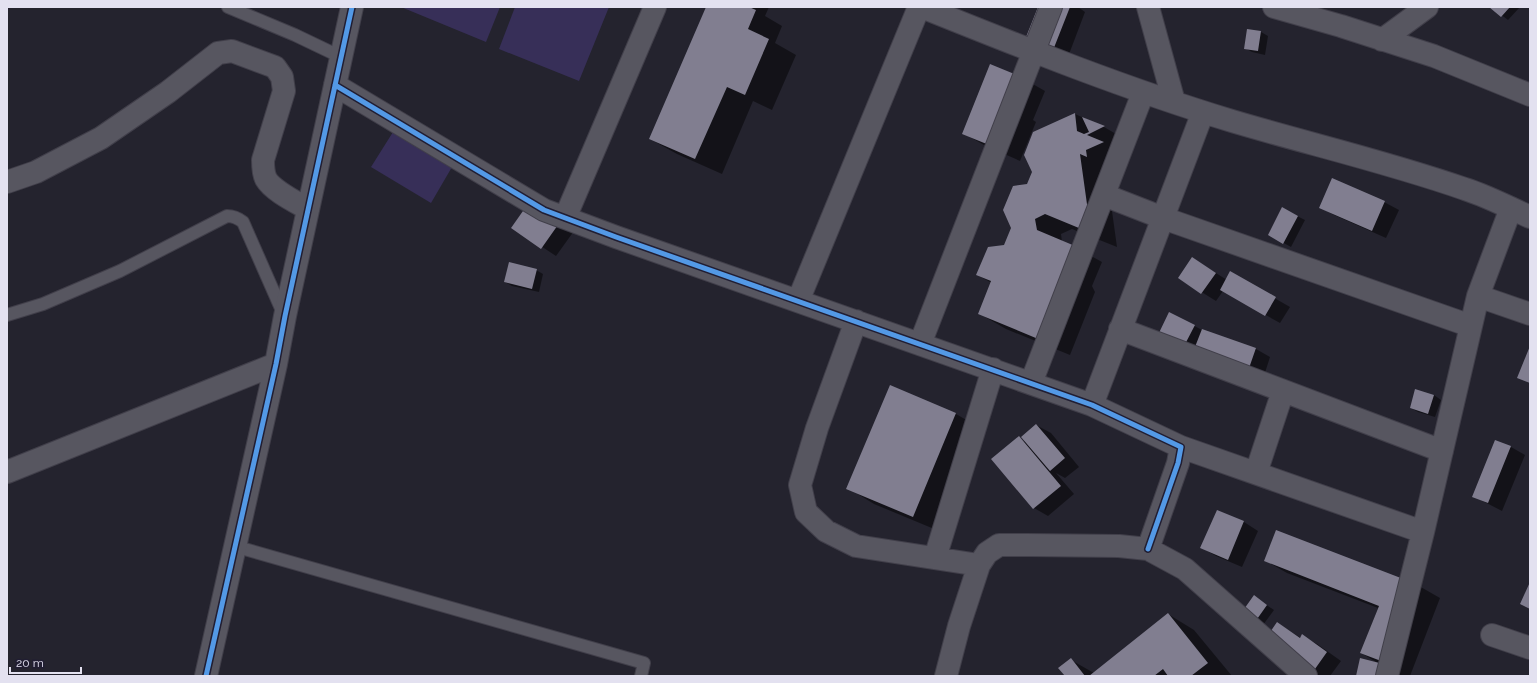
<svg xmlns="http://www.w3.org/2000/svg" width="1537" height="683" font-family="Raleway,sans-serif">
  <rect width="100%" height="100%" fill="#24232e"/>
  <!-- green -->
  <path fill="#372f58" d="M401 7H500L486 42Z
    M515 7H609L579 81 499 49Z
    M393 132 452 167 431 203 371 167Z"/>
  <!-- shadow -->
  <path fill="#0007" d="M707 7H769L765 16 782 26 775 43 796 55 772 110 753 101 722 174 677 154 650 139Z
    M1039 7H1078L1085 12 1063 70Z
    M1491 7H1520L1508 20Z
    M1248 30 1261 32 1268 36 1265 55 1252 52 1245 48Z
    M1024 79 1045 91 1033 120 1036 122 1020 161 984 145 963 133Z
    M1075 114 1104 127 1130 142 1106 168 1117 247 1072 229 1061 234 1062 242 1075 247 1102 262 1092 286 1095 292 1070 355 1006 329 980 314 992 283 977 275 1005 246 1028 185Z
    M530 202 574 231 556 256 512 227Z
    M1384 202 1399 210 1386 238 1334 215 1320 207Z
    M1283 209 1305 220 1291 247 1269 235Z
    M1192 258 1227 280 1231 273 1290 307 1280 323 1223 291 1216 301 1179 278Z
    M536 270 543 274 539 292 512 286 505 282Z
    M1170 313 1202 330 1256 349 1270 357 1263 379 1172 345Z
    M1434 395 1441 400 1435 417 1418 412 1411 408Z
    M956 414 982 429 939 531 874 504 848 488Z
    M1036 425 1051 433 1079 467 1065 478 1056 473 1074 494 1048 516 1034 508 1019 438 1027 443Z
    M1511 447 1525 455 1502 511 1473 496Z
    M1217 511 1244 522 1258 531 1242 567 1216 556 1202 548Z
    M1266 561 1419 586 1440 598 1410 676H1357L1378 663 1361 653 1378 608 1287 573Z
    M1255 597 1274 610 1263 625 1256 621Z
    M1168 614 1194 630 1232 676H1066L1071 660 1094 673Z
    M1277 623 1301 638 1302 636 1317 644 1341 661 1330 676H1309Z"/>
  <!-- building -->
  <path fill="#817e90" d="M706 7H749L756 10 748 29 769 39 745 95 727 87 695 159 649 139Z
    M1038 7H1070L1048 63 1020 52Z
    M1489 7H1510L1501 17Z
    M1247 29 1261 31 1258 51 1244 49Z
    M990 64 1024 78 999 149 962 134Z
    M1075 113 1077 131 1084 134 1089 132 1082 117 1105 126 1087 135 1104 142 1086 150 1087 157 1080 154 1091 233 1045 214 1035 219 1037 230 1075 246 1043 341 978 314 991 281 976 275 988 247 1004 245 1011 228 1003 210 1013 186 1027 184 1032 172 1024 155 1033 132Z
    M1332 178 1385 201 1372 231 1319 208Z
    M530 201 560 222 541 249 511 228Z
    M1282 207 1298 216 1283 244 1268 235Z
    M1192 257 1216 273 1201 294 1178 278Z
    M509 262 537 269 532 289 504 282Z
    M1230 271 1276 297 1265 316 1220 290Z
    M1169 312 1195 325 1182 350 1157 337Z
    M1202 329 1256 348 1248 371 1193 352Z
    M1530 346V383L1517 378Z
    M890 385 956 413 913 517 846 489Z
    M1415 389 1434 395 1428 414 1410 408Z
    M1036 424 1065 458 1050 471 1021 437Z
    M1019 436 1061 486 1033 509 991 459Z
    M1495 440 1511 446 1488 503 1472 497Z
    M1217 510 1244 521 1228 560 1200 548Z
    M1276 530 1419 585 1389 664 1360 653 1379 606 1264 561Z
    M1530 582V609L1520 604Z
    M1254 595 1267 605 1255 622 1242 612Z
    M1168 613 1208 663 1191 676H1168L1163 669 1154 676H1089Z
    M1277 622 1300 638 1302 634 1327 652 1310 676 1262 644Z
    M1071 658 1085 676H1065L1058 668Z
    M1360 658 1395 667 1393 676H1356Z"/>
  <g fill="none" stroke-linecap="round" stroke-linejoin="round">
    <defs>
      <path id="service" d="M228 7 295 35 341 57
        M7 315 43 304 120 271 227 216C234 216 238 218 243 222L283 313
        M234 546 644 663 641 676"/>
      <path id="minor" d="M922 7C1024 48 1126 89 1232 121 1309 144 1388 162 1465 189 1487 196 1508 207 1530 217
        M1148 7 1174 102
        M1274 7 1341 26 1434 56 1530 95
        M1382 40 1427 7
        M335 85 544 210 616 237 1092 405 1181 447 1178 463 1148 549
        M7 182 36 172 101 138 168 92 218 53 232 51 275 67 282 77 284 91 263 160C263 167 263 173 266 179 273 191 296 202 308 209
        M1104 195 1163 218 1471 326
        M565 218 655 7
        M1478 296 1530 314
        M798 301 919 7
        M856 321 817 428 800 485 806 512 826 531 856 546 979 565
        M1120 329 1442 451
        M920 344 1051 7
        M1031 383 1143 93
        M1092 405 1203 112
        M1181 447 1423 532
        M7 472 276 364
        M1256 473 1283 391
        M935 558 993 369
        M1492 635 1530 648
        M206 676 276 364 285 316 352 7
        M946 676 959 626 979 565 987 553 999 545H1029L1119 546 1148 549 1185 569 1306 676
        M1387 676 1423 532 1478 296 1511 208"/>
    </defs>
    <!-- service casing -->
    <use href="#service" stroke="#413f4a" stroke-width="14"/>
    <!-- minor casing -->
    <use href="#minor" stroke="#413f4a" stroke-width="24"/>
    <!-- service -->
    <use href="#service" stroke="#575660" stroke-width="12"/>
    <!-- minor -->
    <use href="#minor" stroke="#575660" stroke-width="22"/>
    <defs>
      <path id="cycleway" d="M335 85 544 210 616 237 1092 405 1181 447 1178 463 1148 549
        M206 676 276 364 285 316 352 7"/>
    </defs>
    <!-- cycleway casing -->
    <use href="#cycleway" stroke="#211e33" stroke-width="8"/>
    <!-- cycleway -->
    <use href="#cycleway" stroke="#5399e6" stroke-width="5"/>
  </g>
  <!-- border -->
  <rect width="1537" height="683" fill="none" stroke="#e3e1f0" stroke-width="16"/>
  <!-- scale -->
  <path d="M10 667v6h71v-6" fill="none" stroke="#e3e1f0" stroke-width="2"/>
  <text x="16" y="667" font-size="12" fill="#e3e1f0" stroke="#211e33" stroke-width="3" paint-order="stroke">20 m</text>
</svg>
